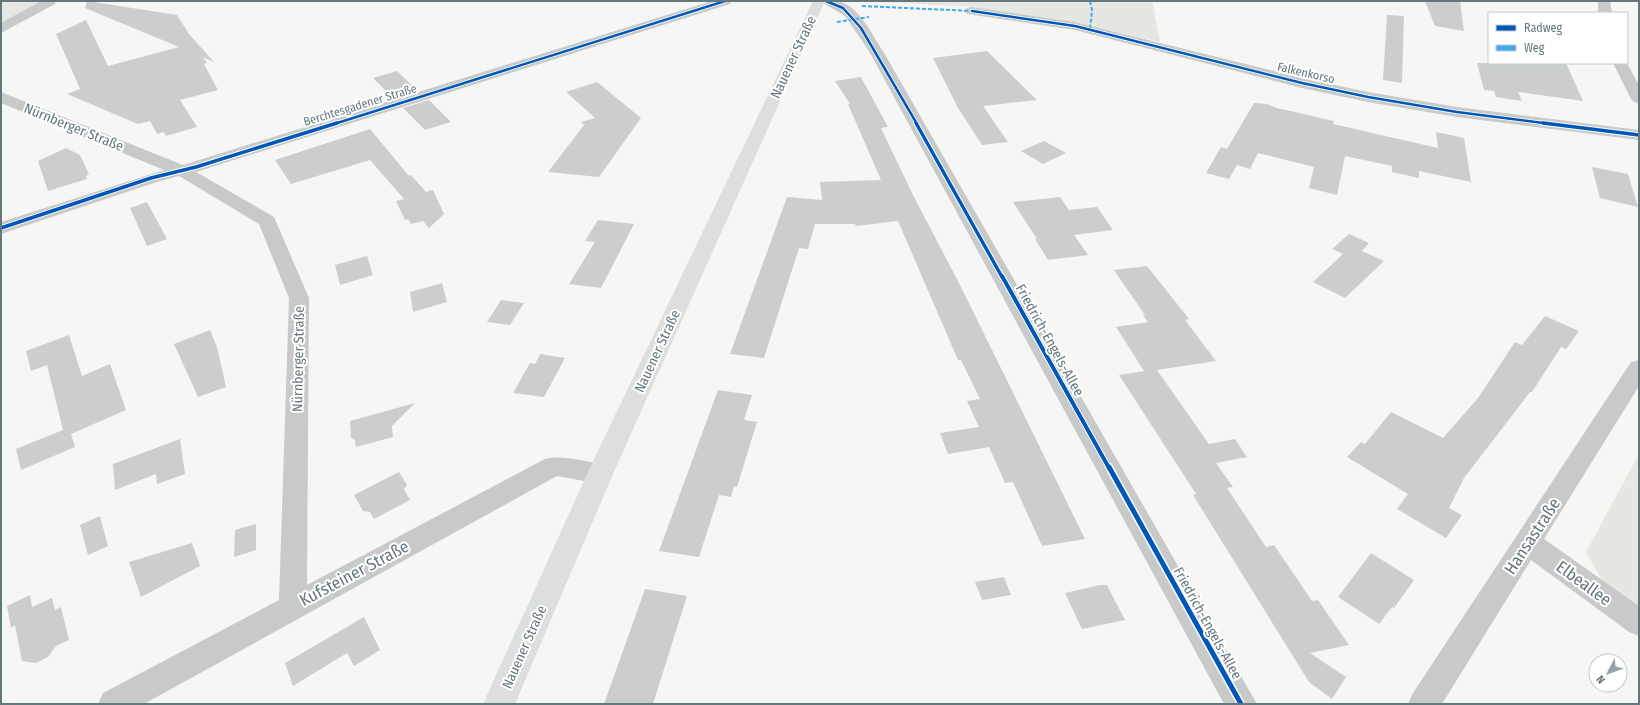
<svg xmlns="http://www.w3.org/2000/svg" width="1640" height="705" font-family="'Fira Sans Condensed',sans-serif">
  <rect width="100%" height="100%" fill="#f6f6f5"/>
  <!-- green -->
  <path fill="#e6e7e2" d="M1 1H44L1 26Z
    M866 1H1152L1160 42 1074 22 973 7Z
    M1639 454V606L1602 580 1586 552Z"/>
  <!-- building -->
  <path fill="#cccece" d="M87 1 177 15 189 34 214 62 203 57 207 63 204 64 218 90 180 100 197 127 166 136 164 132 157 134 150 121 138 124 67 94 80 89 56 34 86 20 108 66 179 47 85 8Z
    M1425 1H1460L1464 31 1435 26Z
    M1387 15 1404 16 1402 83 1383 80Z
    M987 51 1037 100 983 106 1008 142 982 145 958 108 933 58Z
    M1477 63H1566L1583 101 1518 92 1522 101 1496 97 1494 91 1484 90Z
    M397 71 399 73 418 91 393 98 373 78Z
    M861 77 888 127 881 128 913 195 959 283 1085 539 1042 546 1013 482 1005 483 989 447 948 454 940 433 979 427 967 401 980 399 961 360H958L898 221 856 226 855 224H815L808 249 799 248 764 358 730 354 787 197 822 200 820 182 881 180 848 104H850L835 81Z
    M597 82 641 118 599 177 548 172 584 125 581 122 595 118 566 92Z
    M429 100 451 122 425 130 403 108Z
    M1254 103 1267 104 1277 108 1334 121 1333 124 1438 148 1436 132 1464 138 1471 182 1419 171V178L1392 172V166L1345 156 1337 195 1309 188 1314 167 1258 153 1250 169 1237 165 1229 179 1206 173 1221 147 1227 149Z
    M370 129 409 176 411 175 426 192 433 190 444 214 429 228 423 221 411 224 408 219 405 220 396 201 404 199 370 160 291 184 275 160Z
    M1044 141 1066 153 1043 164 1021 151Z
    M66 148 80 155 89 174 86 176 87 179 48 191 38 161Z
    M1592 167 1628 174 1638 207 1600 198Z
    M1060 197 1069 210 1097 207 1113 230 1074 235 1088 255 1048 260 1035 239H1037L1013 202Z
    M147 202 167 239 147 246 130 208Z
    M598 220 634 224 601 288 569 284 595 242 585 241Z
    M1349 234 1369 243 1362 251 1384 261 1345 298 1313 282 1343 254 1332 249Z
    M367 256 373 275 340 285 335 265Z
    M1147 266 1189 319 1185 320 1216 361 1157 370 1209 444 1235 439 1247 457 1216 463 1233 487 1227 488 1266 547 1274 545 1312 601 1318 600 1349 645 1310 653 1346 677 1332 699 1309 682 1193 495 1196 494 1119 375 1144 371 1116 327 1148 322 1143 315H1145L1114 270Z
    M442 283 447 302 413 312 410 292Z
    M501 300 524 303 510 325 487 322Z
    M1545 316 1579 331 1566 349 1561 347 1532 392H1530L1464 478 1449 508 1462 515 1446 538 1397 509 1408 494 1347 457 1361 442 1365 444 1391 412 1443 438 1478 398 1515 342 1522 345Z
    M210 330 217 347 226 387 198 397 174 344Z
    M69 335 82 376 110 364 126 410 71 434 75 447 21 470 16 449 63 430 47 365 31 371 26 351Z
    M540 354 565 358 544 397 513 393 530 363 535 364Z
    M718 390 752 395 744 420 757 422 737 487 734 486 731 497 719 495 699 557 659 551Z
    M415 403 392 426 393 437 356 447 355 440 351 438 350 421Z
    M180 439 185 474 157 484 156 474 115 490 113 464Z
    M399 472 407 485 404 489 410 500 374 519 370 512 363 511 354 495Z
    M100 516 108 546 88 555 80 525Z
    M256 524V550L234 557 235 530Z
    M192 543 200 566 141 597 129 562Z
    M1371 553 1414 580 1394 608 1392 607 1379 624 1338 597Z
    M1004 577 1011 595 982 600 975 582Z
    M1100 585H1107L1125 620 1082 629 1065 593Z
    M645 589 687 596 653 704H604Z
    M30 595 32 607 52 598 55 610 61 607 69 640 56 646 48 657 36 663 22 661 15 625 11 628 7 606Z
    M364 617 380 650 354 666 347 653 293 686 285 663Z"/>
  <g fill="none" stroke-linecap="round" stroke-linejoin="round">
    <!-- minor -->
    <path fill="#c8caca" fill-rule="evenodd" d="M41 1H56L55 4 1 33V23Z
      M712 1H731L730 4 196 172 274 217 309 298 307 585 545 459C561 454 592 462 609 467L613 474 609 481 600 484 557 476 144 704H98L103 693 279 600 289 298 259 224 179 176 157 182 1 234V222L164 170 1 103V92L183 165Z
      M820 1C826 1 835 0 841 2 861 9 872 35 883 51L1257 704H1224L869 51 845 16Z
      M1598 1H1610L1612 13H1598Z
      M972 7 1075 22 1302 78 1368 92 1457 107 1639 130V140L1457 117 1368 102 1302 88 1075 30 967 14 965 11 967 8Z
      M1613 63H1627L1639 85V104L1634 102 1631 99Z
      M1639 360V386L1544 539 1639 606V636L1629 632 1531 560 1442 704H1408L1413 693 1631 362Z"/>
    <!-- major -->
    <path fill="#dddede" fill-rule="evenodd" d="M813 1H825L613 474 515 704H483L587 474Z"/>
    <!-- quiet -->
    <path stroke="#3fa9f5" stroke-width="2" stroke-dasharray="4 2" stroke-linecap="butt" d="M1090 1 1092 10 1090 29
      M862 6 972 11
      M837 22 869 17"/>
    <defs>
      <path id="cycleway-far3" d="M826 1 843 8 861 28 917 124
        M972 11 1075 26 1302 83 1368 97 1457 112 1551 124
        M334 124 725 1"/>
      <path id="cycleway-far2" d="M916 123 1002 277
        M1543 123 1639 135
        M1 228 151 178 196 167 337 123"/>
      <path id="cycleway-far1" d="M1002 276 1109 468"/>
      <path id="cycleway" d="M1109 467 1241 704"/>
    </defs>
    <!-- cycleway-far3 casing -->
    <use href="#cycleway-far3" stroke="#fff" stroke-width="4"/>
    <!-- cycleway-far2 casing -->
    <use href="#cycleway-far2" stroke="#fff" stroke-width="5.5"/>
    <!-- cycleway-far1 casing -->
    <use href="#cycleway-far1" stroke="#fff" stroke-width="6"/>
    <!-- cycleway casing -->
    <use href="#cycleway" stroke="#fff" stroke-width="8"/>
    <!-- cycleway-far3 -->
    <use href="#cycleway-far3" stroke="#0057b8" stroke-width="2.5"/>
    <!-- cycleway-far2 -->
    <use href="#cycleway-far2" stroke="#0057b8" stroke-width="3.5"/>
    <!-- cycleway-far1 -->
    <use href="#cycleway-far1" stroke="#0057b8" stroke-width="4"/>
    <!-- cycleway -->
    <use href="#cycleway" stroke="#0057b8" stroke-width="5"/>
  </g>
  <g text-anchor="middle" stroke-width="4" stroke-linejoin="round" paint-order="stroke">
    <!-- far-street labels -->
    <g font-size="12" fill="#63777d" stroke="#fff">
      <text transform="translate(1306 73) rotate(13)" y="4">Falkenkorso</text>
      <text transform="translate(360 105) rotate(-17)" y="4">Berchtesgadener Straße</text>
    </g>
    <!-- street labels -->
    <g font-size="14" fill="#63777d" stroke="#fff">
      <text transform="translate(793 57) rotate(-65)" y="5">Nauener Straße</text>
      <text transform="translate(74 127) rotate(22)" y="5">Nürnberger Straße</text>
      <text transform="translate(1050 340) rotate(61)" y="5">Friedrich-Engels-Allee</text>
      <text transform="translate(657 351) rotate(-65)" y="5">Nauener Straße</text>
      <text transform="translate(298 359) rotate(-89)" y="5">Nürnberger Straße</text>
      <text transform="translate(1208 623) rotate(61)" y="5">Friedrich-Engels-Allee</text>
      <text transform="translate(524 647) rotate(-66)" y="5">Nauener Straße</text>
    </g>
    <!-- near-street labels -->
    <g font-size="17" fill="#63777d" stroke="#fff">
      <text transform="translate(1532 536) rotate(-57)" y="6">Hansastraße</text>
      <text transform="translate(354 573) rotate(-28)" y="6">Kufsteiner Straße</text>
      <text transform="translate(1584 583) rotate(36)" y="6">Elbeallee</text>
    </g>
  </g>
  <!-- border -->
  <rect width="1640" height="705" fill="none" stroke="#63777d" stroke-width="4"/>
  <!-- legend -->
  <rect x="1488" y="12" width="140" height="52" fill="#ffffff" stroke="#c1c9cb"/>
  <rect x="1496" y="25" width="20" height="6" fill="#0057b8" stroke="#c1c9cb"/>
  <text x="1524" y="32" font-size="12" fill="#63777d">Radweg</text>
  <rect x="1496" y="45" width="20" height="6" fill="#3fa9f5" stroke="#c1c9cb"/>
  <text x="1524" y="52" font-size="12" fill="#63777d">Weg</text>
  <!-- north arrow -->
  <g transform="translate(1608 673) rotate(229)"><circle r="19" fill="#ffffff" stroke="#c1c9cb"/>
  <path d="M0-3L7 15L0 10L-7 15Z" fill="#96a3a7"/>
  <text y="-6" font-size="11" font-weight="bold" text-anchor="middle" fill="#63777d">N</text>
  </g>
</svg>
